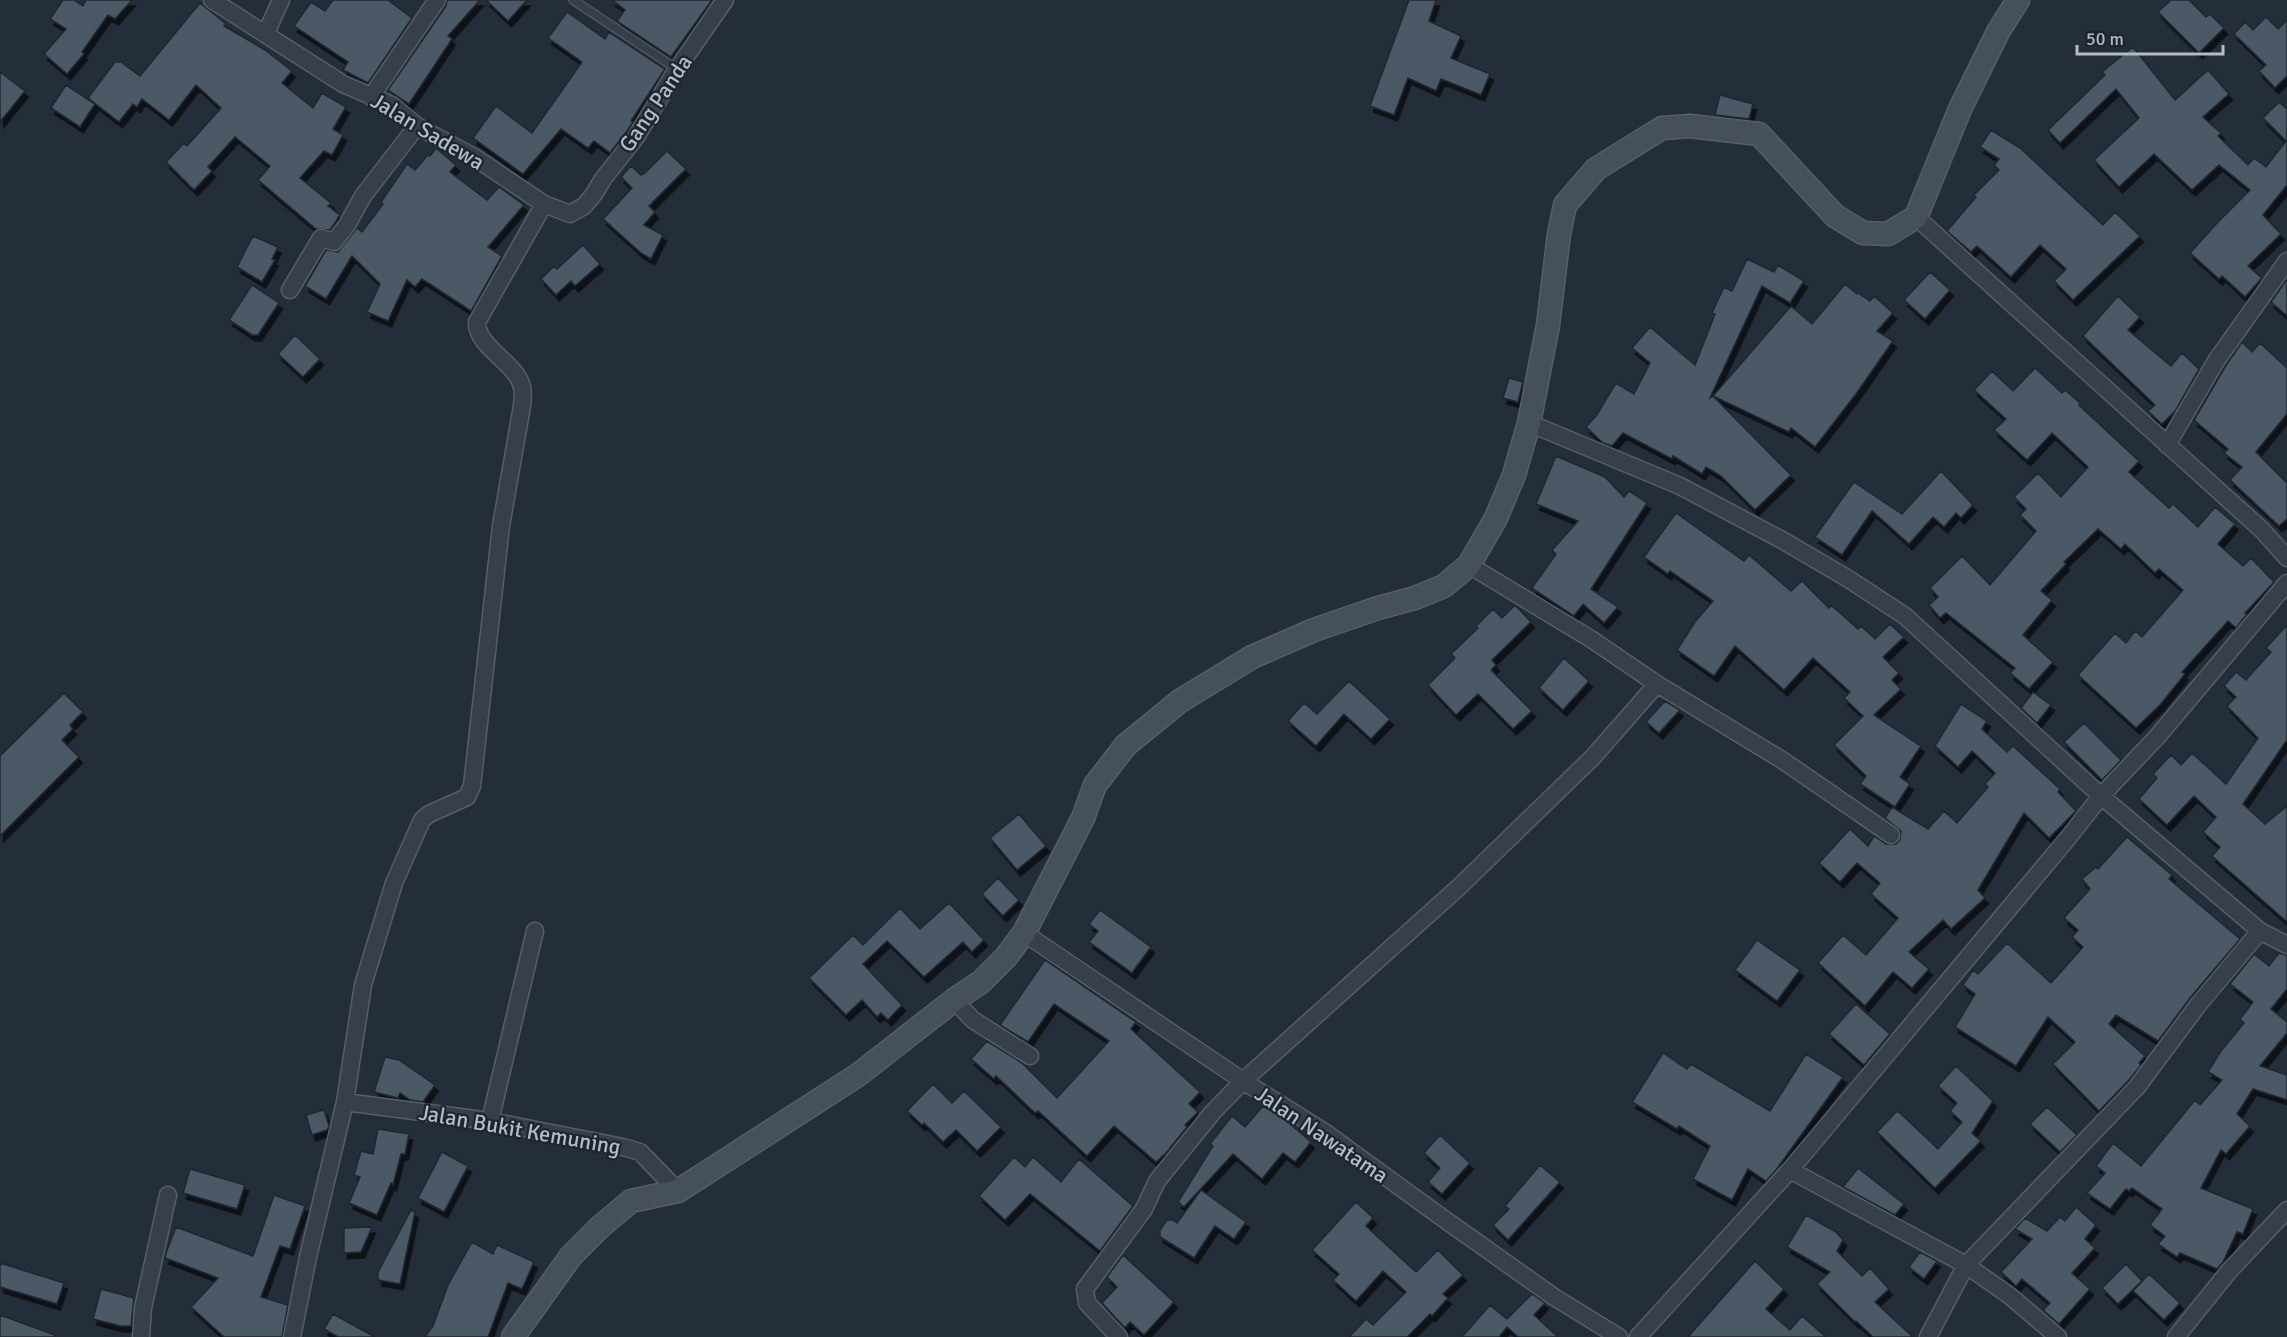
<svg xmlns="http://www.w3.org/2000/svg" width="2287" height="1337" font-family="Signika,sans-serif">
  <defs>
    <filter id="shadow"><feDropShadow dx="3.5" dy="6" stdDeviation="0" flood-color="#0009"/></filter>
  </defs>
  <rect width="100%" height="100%" fill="#242e3a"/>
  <!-- building -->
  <path fill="#4c5965" stroke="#1f2731" stroke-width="1.5" filter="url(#shadow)" d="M63 0H74L83 6 86 0H132L115 19 108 15 82 52 84 54 67 74 44 54 66 29 50 19Z
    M333 0H388L412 18 368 83 343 70 348 62 294 26 311 2 325 11Z
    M447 0H480L448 36 452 39 409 104 388 90 446 6Z
    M486 0H527L508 21Z
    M612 0H712L671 57 617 21 625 10Z
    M1409 0H1436L1429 21 1461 36 1451 58 1490 74 1481 95 1441 79 1436 91 1408 78 1394 115 1370 106Z
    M2171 0H2189L2206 17 2210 14 2224 28 2199 53 2158 12Z
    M200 3 226 24 224 26 265 50 292 71 282 83 313 108 322 93 346 107 333 129 343 135 332 155 324 151 300 178 331 203 328 206 340 215 330 230 316 229 258 180 270 166 235 137 208 167 212 171 194 190 166 162 184 143 187 146 221 108 196 85 169 120 142 99 137 107 133 104 119 122 88 98 115 62H121L140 76Z
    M567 12 605 39 609 32 665 69 631 121 633 122 627 131 610 153 594 141 588 148 561 129 523 174 473 138 496 106 532 133 582 62 548 38Z
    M2266 17 2278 29 2287 20V76L2275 88 2259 71 2266 65 2234 34 2245 22 2253 30Z
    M2133 47 2175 100 2208 70 2229 94 2203 117 2221 133 2218 136 2248 165 2254 158 2266 167 2286 141 2263 118 2279 102 2287 109V185L2263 215 2281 234 2248 266 2262 278 2245 297 2222 276 2219 279 2190 253 2219 221 2250 190 2219 165 2192 190 2154 154 2119 187 2094 160 2139 118 2116 89 2060 143 2048 130 2105 75 2102 72Z
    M0 72 25 91 0 122Z
    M66 85 95 104 80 127 51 108Z
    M1720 95 1753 104 1749 119 1715 115Z
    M1991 130 2020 148 2103 225 2115 212 2140 236 2073 300 2054 281 2066 269 2040 245 2011 277 1977 246 1971 252 1947 231 1976 197 1974 195 1999 170 1994 165 1999 159 1980 147Z
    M436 148 456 165 450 172 487 200 499 187 524 205 488 247 502 256 471 311 422 279 415 287 407 280 388 321 367 312 380 284 352 256 326 299 305 286 326 250 338 252 357 228 362 232 383 204 381 202 407 164 415 170 428 155 430 156Z
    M667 151 686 169 649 206 655 212 644 225 663 235 651 259 641 253 603 219 632 188 621 177 631 166 641 175 645 173Z
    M253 236 278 247 272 259 275 260 262 282 237 267Z
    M583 245 600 264 575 286 571 281 556 295 541 279 554 266 557 269Z
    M1747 259 1774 272 1778 265 1804 281 1790 303 1762 286 1710 398 1713 396 1791 475 1755 510 1721 476 1706 467 1702 474 1673 456 1672 459 1623 433 1612 446 1603 443 1586 427 1596 416 1616 383 1634 394 1650 363 1632 348 1650 327 1695 365 1715 314 1712 313 1724 287 1732 291Z
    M1930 272 1950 290 1925 319 1904 300Z
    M2287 279V316L2271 302Z
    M1845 284 1857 294 1858 293 1870 301 1874 296 1893 313 1877 331 1893 341 1856 394 1815 447 1791 428 1789 432 1713 396 1791 306 1812 324Z
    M252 285 279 303 258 335H252L229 320Z
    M2118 296 2140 317 2128 330 2171 366 2182 353 2199 369 2175 411 2162 424 2148 411 2155 405 2083 336Z
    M295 335 320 359 303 377 278 354Z
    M2242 342 2252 352 2260 343 2287 368V414L2256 452 2287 483V519L2279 526 2230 480 2242 467 2224 453 2228 449 2194 420 2225 367Z
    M2035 368 2062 393 2065 390 2080 403 2079 405 2139 461 2129 472 2169 508 2173 504 2198 527 2215 507 2235 524 2218 544 2243 566 2251 558 2274 582 2245 613 2247 614 2236 628 2228 621 2182 672 2185 674 2160 705 2136 728 2078 675 2115 633 2126 643 2135 631 2142 637 2183 590 2159 569 2155 573 2125 544 2121 549 2098 529 2064 562 2066 564 2041 591 2052 600 2023 635 2053 662 2029 689 2010 673 2015 668 1946 613 1940 618 1929 605 1938 597 1930 588 1962 556 1990 585 2036 531 2020 515 2026 509 2014 497 2038 473 2061 497 2088 467 2052 433 2027 460 1994 430 2006 419 1974 390 1992 371 2013 391Z
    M1509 378 1523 382 1518 402 1503 398Z
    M1556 456 1605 477 1624 497 1629 491 1647 503 1591 589 1618 607 1604 623 1583 604 1574 616 1532 588 1556 554 1552 550 1578 521 1536 504Z
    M1941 471 1973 505 1961 518 1956 513 1944 527 1933 517 1909 544 1872 511 1842 555 1815 537 1854 482 1902 514Z
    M1676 513 1744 561 1749 555 1791 591 1802 581 1829 608 1831 605 1858 629 1861 626 1875 639 1890 624 1904 637 1883 657 1899 673 1892 680 1901 689 1874 715 1921 746 1900 777 1910 784 1895 807 1860 784 1866 776 1834 745 1863 716 1844 698 1850 692 1813 658 1784 690 1735 646 1714 676 1677 650 1695 622 1713 601 1670 571 1668 574 1644 557Z
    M1515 605 1531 622 1492 660 1496 665 1491 670 1532 711 1513 729 1478 694 1456 715 1428 685 1455 658 1451 654 1478 628 1476 626 1493 609 1502 618Z
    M2287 625V740L2243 804 2265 824 2287 806V922L2212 856 2220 847 2203 832 2216 817 2194 796 2167 825 2139 799 2157 778 2153 774 2171 755 2181 765 2192 753 2226 784 2258 738 2227 706 2236 697 2224 686 2236 672 2246 680 2271 652 2266 648Z
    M1564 658 1589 681 1563 710 1539 688Z
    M1349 681 1390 719 1371 739 1344 714 1316 746 1288 721 1304 703 1317 714Z
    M2033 692 2051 705 2037 723 2021 708Z
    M64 693 83 712 70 725 73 729 62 740 79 757 0 836V756Z
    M1665 701 1680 710 1659 733 1646 722Z
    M1961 704 1987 721 1982 729 2007 752 2013 746 2060 789 2058 792 2076 811 2049 838 2024 813 1978 890 1985 898 1951 929 1943 920 1909 952 1929 969 1912 988 1893 972 1865 1006 1818 963 1843 935 1866 955 1898 918 1871 894 1880 883 1857 863 1840 882 1819 863 1850 829 1868 846 1874 836 1886 844H1896L1900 840 1901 831 1885 818 1892 807 1928 829 1944 811 1957 823 1988 787 1985 784 1995 773 1972 751 1958 767 1935 746Z
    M2084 723 2121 760 2102 780 2064 742Z
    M1019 814 1046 846 1017 870 990 838Z
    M2127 837 2172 875 2169 879 2240 939 2190 998 2158 1041 2116 1015 2109 1024 2145 1056 2139 1063 2141 1065 2129 1080 2099 1111 2053 1064 2075 1042 2048 1017 2016 1066 1955 1027 1975 994 1963 985 1973 970 1978 974 2007 943 2051 983 2083 947 2072 937 2078 930 2064 918 2090 889 2082 879 2096 867 2098 869Z
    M998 878 1019 900 1003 916 982 894Z
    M949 903 984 940 972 952 963 942 924 977 887 941 863 964 902 1005 888 1020 881 1013 877 1017 862 1000 846 1015 809 978 853 935 863 945 900 908 920 929Z
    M1100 910 1151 947 1132 973 1089 942 1098 931 1089 924Z
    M1757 940 1800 970 1777 1001 1735 970Z
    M2279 953 2287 955V989L2271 1009 2287 1022V1033L2260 1066 2287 1075V1100L2253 1089 2237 1114 2250 1126 2226 1154 2221 1150 2201 1188 2253 1209 2243 1234 2237 1232 2223 1262 2217 1269 2180 1253 2177 1257 2158 1244 2165 1236 2150 1225 2162 1209 2132 1188 2129 1191 2126 1189 2110 1209 2087 1193 2105 1173 2096 1166 2113 1143 2141 1166 2195 1100 2200 1105 2222 1080 2208 1072 2221 1051 2244 1023 2240 1019 2253 1002 2230 984 2254 954 2269 966Z
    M1045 960 1136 1022 1131 1029 1200 1092 1189 1104 1198 1112 1185 1125 1187 1127 1166 1153 1156 1162 1114 1126 1087 1156 1038 1111 1035 1113 996 1076 994 1079 971 1059 987 1041 1022 1063 1057 1098 1109 1041 1054 1004 1028 1042 1000 1025Z
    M1856 1004 1890 1034 1864 1065 1829 1034Z
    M1663 1053 1687 1069 1691 1064 1770 1111 1806 1054 1843 1077 1776 1170 1766 1181 1748 1169 1732 1200 1693 1179 1710 1146 1679 1126 1677 1129 1632 1102Z
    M385 1057 399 1060 435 1085 423 1102 410 1100 400 1093 398 1098 374 1092Z
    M1956 1066 1993 1101 1972 1133 1981 1141 1935 1188 1877 1132 1896 1112H1899L1938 1149 1962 1122 1950 1111 1957 1103 1938 1086Z
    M933 1084 952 1103 964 1091 1001 1127 977 1151 956 1130 943 1142 924 1123 922 1125 907 1111Z
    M1263 1106 1283 1118 1311 1142 1295 1162 1283 1153 1262 1179 1233 1154 1184 1207 1178 1202 1213 1146 1210 1144 1232 1116 1245 1127Z
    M2047 1107 2077 1135 2060 1152 2030 1124Z
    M324 1110 329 1126 327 1130 312 1135 306 1115Z
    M378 1129 409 1134 405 1154H401L393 1185 391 1183 377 1215 349 1203 360 1177 354 1175 361 1151 373 1154Z
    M1440 1135 1470 1163 1442 1194 1428 1182 1440 1168 1424 1153Z
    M442 1152 468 1166 444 1212 418 1198Z
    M1014 1157 1025 1167 1033 1157 1061 1182 1079 1159 1133 1206 1100 1251 1030 1194 1005 1220 979 1196Z
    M1540 1165 1560 1182 1508 1240 1493 1225 1509 1209 1505 1206Z
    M1858 1168 1904 1204 1895 1215 1843 1187Z
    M190 1169 245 1185 237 1209 183 1193Z
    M1201 1190 1246 1222 1234 1239 1215 1226 1194 1258 1160 1237V1230L1167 1220H1173L1177 1223Z
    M274 1195 305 1206 290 1249 280 1246 261 1297 288 1305 282 1337H224L191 1307 218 1278 165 1258 166 1253 176 1227 253 1256Z
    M1356 1202 1373 1218 1366 1226 1416 1272 1438 1250 1463 1275 1443 1294 1448 1298 1432 1316 1430 1314 1407 1337H1349L1366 1319 1373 1325 1406 1292 1383 1271 1356 1301 1333 1280 1339 1274 1312 1250Z
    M2076 1207 2096 1225 2085 1239 2095 1248 2072 1273 2090 1289 2059 1324 2043 1310 2050 1303 2022 1279 2016 1286 2001 1272 2032 1239 2015 1229 2025 1218 2047 1231 2060 1217 2065 1221Z
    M411 1210 415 1212 400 1284 378 1280V1272Z
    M1806 1215 1836 1232 1843 1240 1837 1251 1862 1276 1870 1268 1889 1289 1875 1302 1913 1337H1873L1856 1321 1855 1322 1817 1284 1830 1272 1787 1247Z
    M372 1227 361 1252 344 1253V1228Z
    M472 1242 493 1254 497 1245 534 1262 522 1289 508 1283 488 1337H425L433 1326 448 1285Z
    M1920 1252 1937 1261 1924 1279 1909 1267Z
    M1123 1255 1174 1302 1144 1335 1130 1322 1125 1328 1102 1303 1117 1287 1107 1277Z
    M1755 1261 1784 1289 1766 1309 1790 1330 1802 1316 1826 1337H1688Z
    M0 1263 64 1283 57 1304 0 1287Z
    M2126 1264 2142 1281 2118 1304 2102 1288Z
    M2149 1274 2180 1303 2164 1320 2133 1291Z
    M101 1289 134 1298 131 1326H120L93 1319Z
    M1532 1294 1545 1303 1534 1315 1558 1337H1518L1507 1327 1499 1337H1462L1490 1305 1507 1319Z
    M333 1314 375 1337H338L324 1329Z
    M0 1315 55 1335V1337H0Z"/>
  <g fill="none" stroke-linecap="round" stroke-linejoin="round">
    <defs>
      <path id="lane" d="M573 0 677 69"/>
      <path id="street" d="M212 0 343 84 392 105 417 126 474 157 544 204 570 214 584 206 594 194 603 179 636 137 677 69 725 0
        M266 33 281 0
        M371 97 437 0
        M1916 217 2262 530 2287 558
        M290 290 321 238 334 242 347 225 363 196 417 126
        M1529 423 1680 486 1782 540 1847 578 1905 616 2101 796 2260 931 2287 945
        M2167 445 2216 361 2287 261
        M1469 565 1591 639 1657 684 1782 760 1891 835
        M1024 933 1243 1081 1323 1131 1437 1214 1554 1297 1619 1337
        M954 1000 973 1020 1030 1056
        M345 1102 490 1121 623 1147 640 1152 678 1191
        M490 1121 535 931
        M1790 1170 1966 1265 2010 1296 2058 1337
        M141 1337 143 1308 168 1195
        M292 1337 308 1257 345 1102 363 985 394 883 422 820 429 814 467 797 472 786 501 526 522 406C522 401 524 393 522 387 517 363 476 347 477 322L544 204
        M1119 1337 1087 1303 1085 1289 1144 1209 1157 1181 1213 1112 1243 1081 1459 887 1593 757 1657 684
        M1638 1337 1790 1170 2068 838 2101 796 2157 737 2287 583
        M1928 1337 1966 1265 2137 1087 2198 1005 2260 931
        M2176 1337 2229 1271 2287 1210"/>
      <path id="secondary" d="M513 1337 571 1256 600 1227 631 1201 678 1191 858 1075 954 1000 981 982 1006 957 1024 933 1083 818 1095 785 1126 745 1180 701 1252 657 1314 630 1378 608 1415 598 1444 586 1469 565 1496 518 1514 475 1529 423 1548 325 1559 234 1565 205 1596 169 1662 128 1690 126 1759 134 1835 216 1863 233 1888 234 1916 217 1960 109 1998 32 2018 0"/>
    </defs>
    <!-- lane casing -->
    <use href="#lane" stroke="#565e68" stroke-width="10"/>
    <!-- street casing -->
    <use href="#street" stroke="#565e68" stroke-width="19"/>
    <!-- secondary casing -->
    <use href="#secondary" stroke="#565e68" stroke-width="25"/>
    <!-- lane -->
    <use href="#lane" stroke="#37404a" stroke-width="8"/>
    <!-- street -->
    <use href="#street" stroke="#37404a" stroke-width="16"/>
    <!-- secondary -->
    <use href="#secondary" stroke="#46505d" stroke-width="22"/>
  </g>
  <g text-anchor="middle" stroke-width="4.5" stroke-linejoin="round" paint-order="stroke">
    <!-- street labels -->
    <g font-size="22" fill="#b3bbc6" stroke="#1d252f">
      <text transform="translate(655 103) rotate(-56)" y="8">Gang Panda</text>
      <text transform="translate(428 131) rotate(31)" y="8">Jalan Sadewa</text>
      <text transform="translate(520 1129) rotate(10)" y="8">Jalan Bukit Kemuning</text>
      <text transform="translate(1322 1134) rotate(34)" y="8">Jalan Nawatama</text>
    </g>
  </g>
  <!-- scale -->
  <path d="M2077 45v9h146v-9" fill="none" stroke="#b3bbc6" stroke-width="3"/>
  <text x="2086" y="45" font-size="18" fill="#b3bbc6" stroke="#1d252f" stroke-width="4.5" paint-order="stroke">50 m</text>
</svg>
